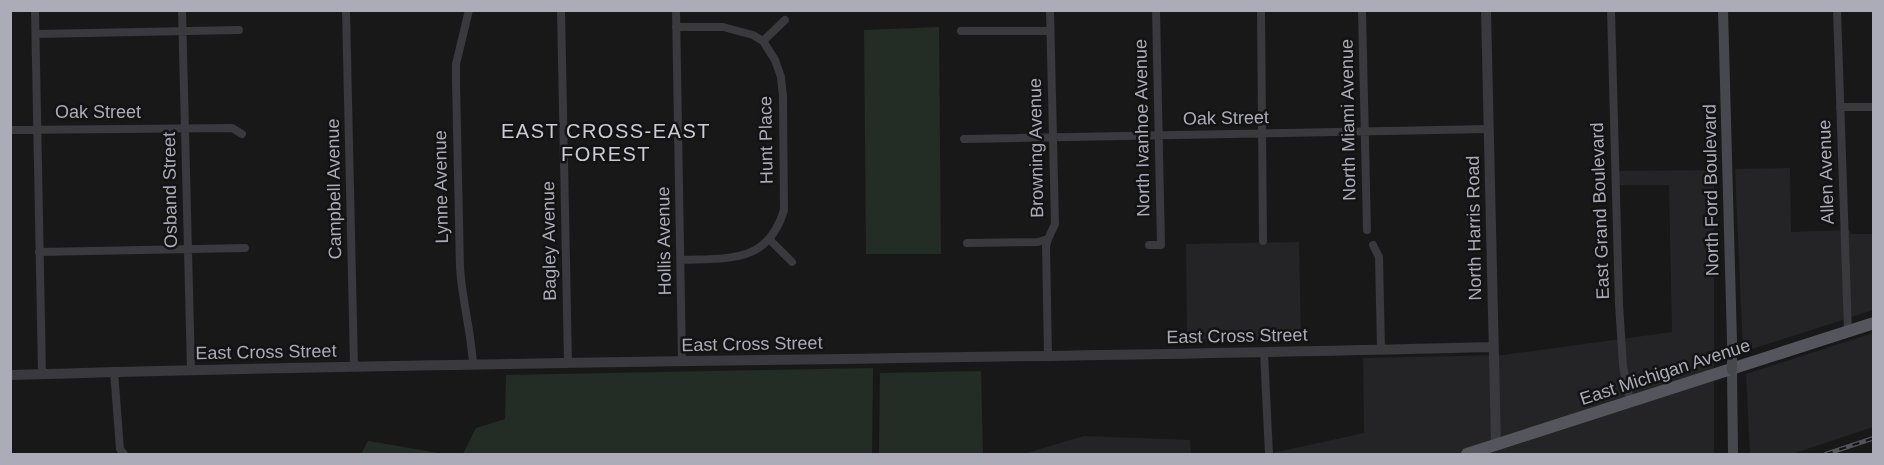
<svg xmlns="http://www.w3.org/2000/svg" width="1884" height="465" font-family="Helvetica,sans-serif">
  <rect width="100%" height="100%" fill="#181819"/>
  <!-- built -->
  <path fill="#242426" d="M1790 168 1791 232 1850 230V234H1873V310L1743 352 1735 169Z
    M1714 170V454H1268L1364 433 1363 358 1503 355 1672 332 1669 185H1619V171Z
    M1299 242 1301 339 1187 342 1186 244Z
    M1873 333V427L1792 454H1750L1746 374Z
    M1084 436 1190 440 1191 454H1023Z"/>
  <!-- green -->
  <path fill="#242c26" d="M939 27 941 254H866L864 30Z
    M873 368 872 454H463L476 428 505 419 506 375Z
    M981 371 983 454H879L880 373Z
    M368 441H369L444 454H361Z"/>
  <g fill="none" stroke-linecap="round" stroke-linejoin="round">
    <!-- minor -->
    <path stroke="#39393e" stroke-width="8" d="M35 10 42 374
      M182 10 191 370
      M346 10 354 366
      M469 10 456 64V83L460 267C462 300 471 331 473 364
      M561 10 568 362
      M676 10 682 362
      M1261 10 1263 241
      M1362 10 1367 230
      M1611 10 1619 304 1623 366 1630 402
      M1837 10 1848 331
      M676 27H723L753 35 763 41 775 60 781 77 783 97 784 210C768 264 728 258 681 260
      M961 31H1050
      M36 34 239 30
      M763 41 785 20
      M1840 107H1874
      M10 130 232 128 242 134
      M964 139 1489 129
      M770 240 792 262
      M967 243 1038 242 1048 239
      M1149 245H1161L1156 10
      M1373 245 1379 257 1381 349
      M39 252 245 248
      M1264 353 1269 454
      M1048 355 1046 246 1048 239 1055 224 1050 10
      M114 371 120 449 124 454"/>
    <!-- tertiary -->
    <path stroke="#39393e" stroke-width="10" d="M1486 10 1496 444
      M10 375C505 360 999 360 1493 347"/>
    <!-- secondary -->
    <path stroke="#47474e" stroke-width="10" d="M1723 10 1732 342
      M1732 370 1733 454"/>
    <!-- primary -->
    <path stroke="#55555d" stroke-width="12" d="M1467 454 1874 323"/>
    <defs>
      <path id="rail" d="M1826 454 1874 438"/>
    </defs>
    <!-- rail casing -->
    <use href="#rail" stroke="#525259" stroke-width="4.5"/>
    <!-- rail -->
    <use href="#rail" stroke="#131314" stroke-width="2" stroke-dasharray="7" stroke-linecap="butt"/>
    <!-- secondary-bridge -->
    <path stroke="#47474e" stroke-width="10" d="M1732 342V370"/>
  </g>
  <g text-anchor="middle" stroke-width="5" stroke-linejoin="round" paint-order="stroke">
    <!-- street labels -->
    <g font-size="18" fill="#abacb8" stroke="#131314">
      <text x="98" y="118">Oak Street</text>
      <text transform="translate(1226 118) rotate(-1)" y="6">Oak Street</text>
      <text transform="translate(1348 120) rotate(-91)" y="6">North Miami Avenue</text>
      <text transform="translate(1142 128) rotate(-91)" y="6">North Ivanhoe Avenue</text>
      <text transform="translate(766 140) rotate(-91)" y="6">Hunt Place</text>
      <text transform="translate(1036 148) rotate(-91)" y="6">Browning Avenue</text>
      <text transform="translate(1826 172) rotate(-92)" y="6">Allen Avenue</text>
      <text transform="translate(441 187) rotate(-91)" y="6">Lynne Avenue</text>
      <text transform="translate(334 189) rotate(-91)" y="6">Campbell Avenue</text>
      <text transform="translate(170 190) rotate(-91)" y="6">Osband Street</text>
      <text transform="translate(1711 190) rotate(-91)" y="6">North Ford Boulevard</text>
      <text transform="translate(1600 211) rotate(-92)" y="6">East Grand Boulevard</text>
      <text transform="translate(1474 228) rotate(-91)" y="6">North Harris Road</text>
      <text transform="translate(549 241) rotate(-91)" y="6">Bagley Avenue</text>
      <text transform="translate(664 241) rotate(-91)" y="6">Hollis Avenue</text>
      <text transform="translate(1237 336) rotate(-1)" y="6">East Cross Street</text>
      <text transform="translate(752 344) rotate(-1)" y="6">East Cross Street</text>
      <text transform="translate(266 352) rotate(-1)" y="6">East Cross Street</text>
      <text transform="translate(1665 372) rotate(-18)" y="6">East Michigan Avenue</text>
    </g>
    <!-- neighbourhood labels -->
    <g font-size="20" letter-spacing="1.5" fill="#cbccd5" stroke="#131314">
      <text x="606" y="138">EAST CROSS-EAST<tspan x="606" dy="23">FOREST</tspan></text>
    </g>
  </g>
  <!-- border -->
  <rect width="1884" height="465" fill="none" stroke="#abacb8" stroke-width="24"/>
</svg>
